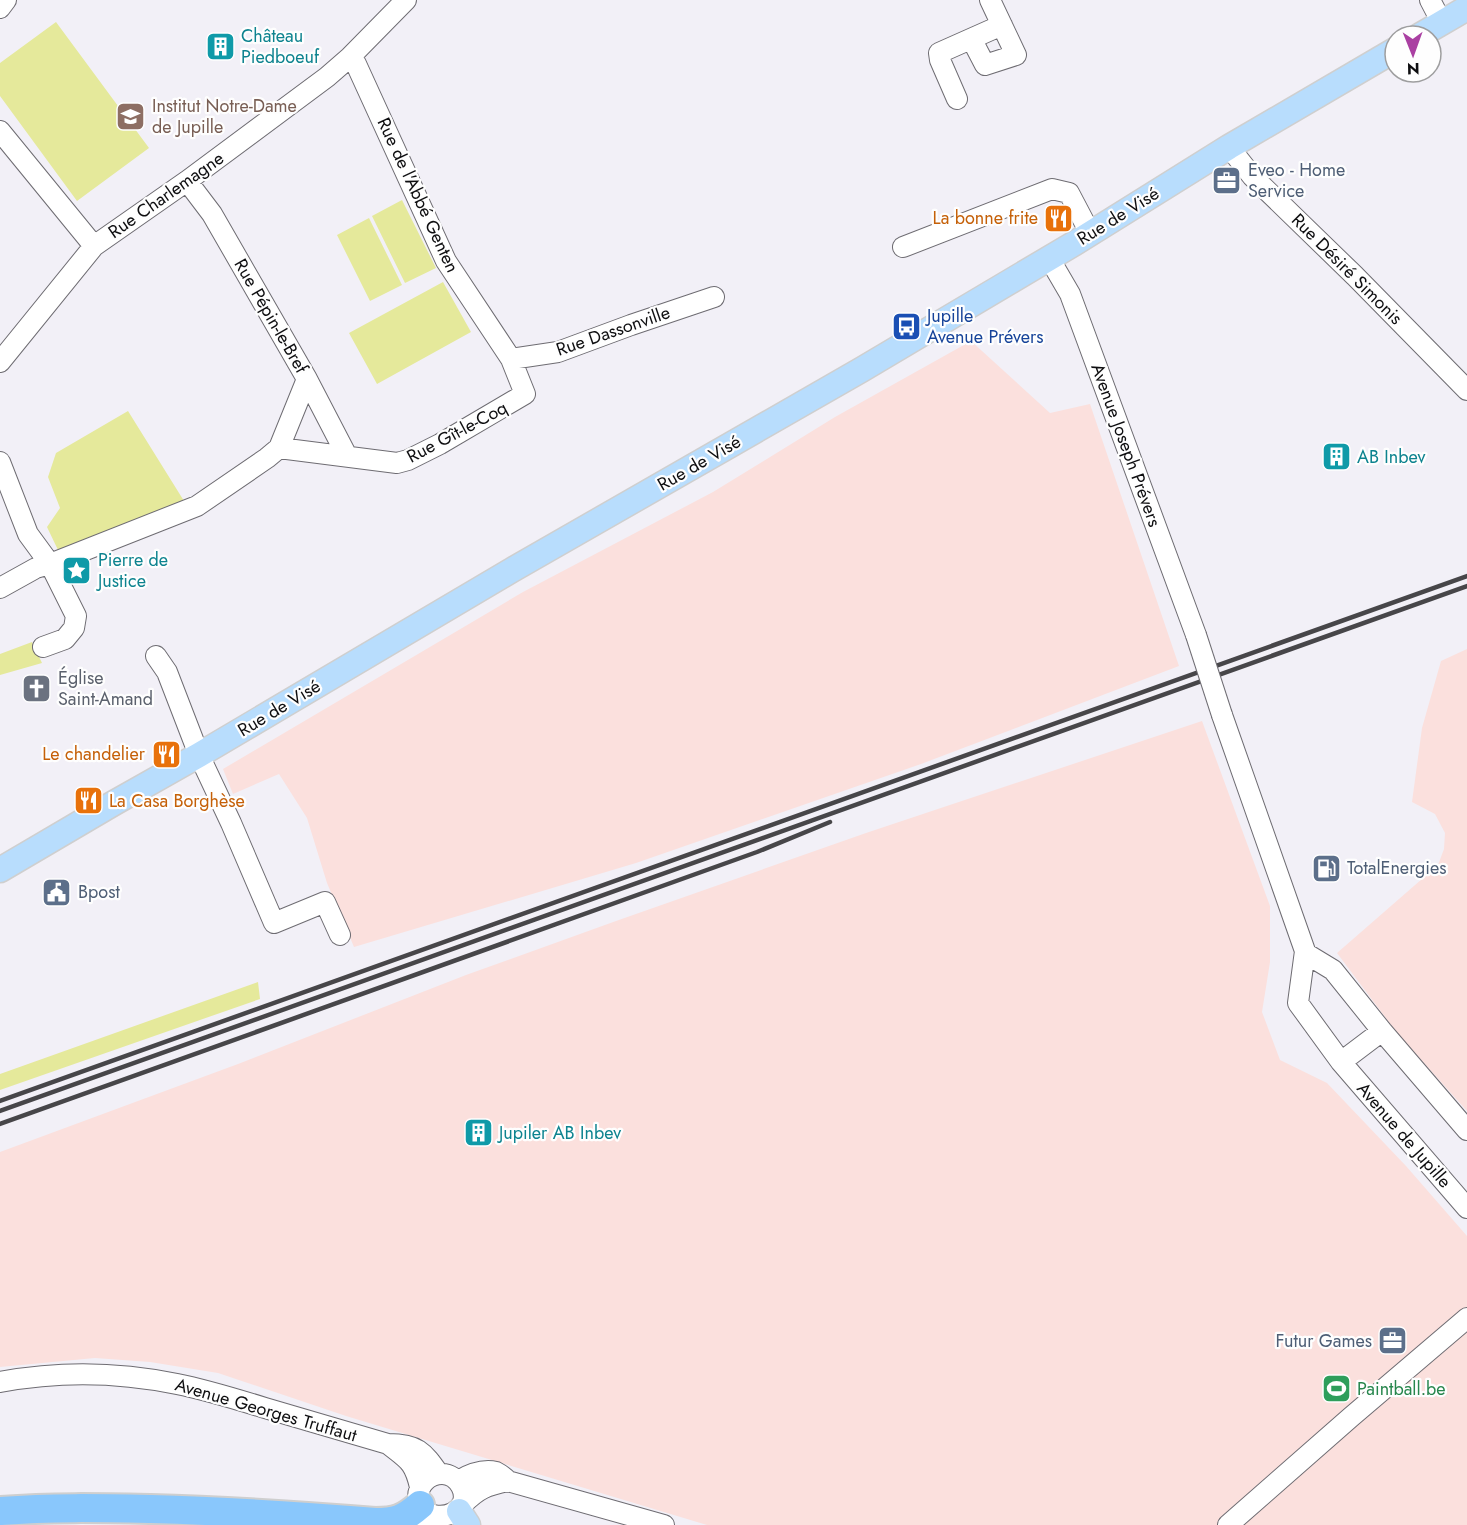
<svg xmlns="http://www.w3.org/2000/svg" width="1467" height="1525" font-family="Jost,sans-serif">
  <rect width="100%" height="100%" fill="#f2f0f7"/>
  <!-- industrial -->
  <path fill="#fbe0dd" d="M971 341 1050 413 1090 404 1179 666 921 764 636 863 354 947 327 883 307 818 279 774 233 794 223 769 523 592 713 492 835 417Z
    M1467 649V1111L1397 1033 1337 953 1438 865 1444 849 1445 833 1435 814 1412 802 1422 728 1441 661Z
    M1202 721 1270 906V962L1262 1012 1280 1060 1327 1083 1406 1166 1467 1236V1525H707L346 1416 218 1373 150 1362 95 1358 0 1367V1152L238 1064 466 975 616 921 866 833Z"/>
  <!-- green -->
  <path fill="#e5e99b" d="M56 22 149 148 77 201 0 96V63Z
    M402 200 436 268 405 283 372 216Z
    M369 218 402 285 370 301 337 235Z
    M443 282 471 332 377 384 349 333Z
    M128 411 184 501 58 550 47 527 60 508 48 477 56 453Z
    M32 642 42 663 0 675V654Z
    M258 982 260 999 0 1090V1074Z"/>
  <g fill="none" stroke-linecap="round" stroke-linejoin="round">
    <defs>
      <path id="minor" d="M1430 0 1442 23
        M0 8 6 0
        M972 40 985 65 1016 55 990 0
        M957 99 940 60 939 53 1002 25
        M0 131 94 246
        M1229 147 1252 176 1355 276 1467 390
        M187 181 212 214 307 379 347 456
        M903 247 1052 189 1069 193 1090 233
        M1049 258 1070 294 1196 635
        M511 359 558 352 631 325 714 297
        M0 362 94 246 187 181 327 77 350 57 406 0
        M279 448 397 463 408 460 440 444 525 394 511 359 446 261 356 64 350 57
        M0 462 28 534 50 564 76 616 74 628 65 639 43 647
        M0 588 36 568 50 564 197 506 267 458 279 448 307 379
        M156 656 167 672 199 755 231 823 274 923 325 902 340 935
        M1222 715 1305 951 1298 1003 1341 1062 1467 1208
        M1305 953 1333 970 1382 1031 1467 1130
        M1341 1062 1382 1031
        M0 1382C58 1371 119 1372 177 1384 207 1390 236 1399 265 1408 306 1420 347 1432 388 1444 417 1444 423 1451 439 1474
        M388 1444C408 1460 414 1461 420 1487
        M458 1481C468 1475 483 1469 496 1472 500 1474 505 1478 508 1481L664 1525
        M463 1504C479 1488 486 1486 508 1481
        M422 1525C422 1520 422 1515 422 1511 421 1506 419 1502 418 1498 418 1484 429 1474 442 1474 450 1474 457 1479 461 1486 474 1511 439 1525 422 1509
        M1228 1525 1351 1417 1467 1318"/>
      <path id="major" d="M1419 36 1467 8
        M0 870 114 803 199 755 512 570 861 370 1075 243 1229 147 1395 50
        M459 1511 468 1525"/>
      <path id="highway" d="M0 1511C51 1507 100 1508 151 1509 226 1511 300 1516 375 1522 396 1522 404 1519 420 1505"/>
    </defs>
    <!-- minor casing -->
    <use href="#minor" stroke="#6e6c72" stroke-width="22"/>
    <!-- major casing -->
    <use href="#major" stroke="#cfcfcf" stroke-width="27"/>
    <!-- highway casing -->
    <use href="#highway" stroke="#cfcfcf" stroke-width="32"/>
    <!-- minor -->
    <use href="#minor" stroke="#fff" stroke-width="20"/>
    <!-- major -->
    <use href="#major" stroke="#b8ddfd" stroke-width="24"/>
    <!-- highway -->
    <use href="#highway" stroke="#89c7fc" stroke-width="28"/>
    <!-- rail -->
    <path stroke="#474649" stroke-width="4.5" d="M0 1101 1467 576
      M0 1111 1467 586
      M0 1124 757 852 830 822"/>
    <defs>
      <path id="minor-bridge" d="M1196 635 1222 715"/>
    </defs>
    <!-- minor-bridge casing -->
    <use href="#minor-bridge" stroke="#6e6c72" stroke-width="22" stroke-linecap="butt"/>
    <!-- minor-bridge -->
    <use href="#minor-bridge" stroke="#fff" stroke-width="20"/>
  </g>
  <!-- icons -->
  <defs>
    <symbol id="building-square" viewBox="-11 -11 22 22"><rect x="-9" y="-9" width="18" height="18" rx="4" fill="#0f9aa8" stroke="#fefefe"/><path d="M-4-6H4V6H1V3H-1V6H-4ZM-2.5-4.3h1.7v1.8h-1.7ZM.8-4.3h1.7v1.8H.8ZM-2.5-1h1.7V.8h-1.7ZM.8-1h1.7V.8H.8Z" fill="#fff"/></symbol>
    <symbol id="school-square" viewBox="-11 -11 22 22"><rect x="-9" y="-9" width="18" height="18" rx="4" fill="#8d6e63" stroke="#fefefe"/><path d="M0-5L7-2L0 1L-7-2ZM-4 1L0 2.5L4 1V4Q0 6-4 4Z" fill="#fff"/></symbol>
    <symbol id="office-square" viewBox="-11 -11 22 22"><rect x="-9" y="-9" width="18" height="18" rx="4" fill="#5c6f8a" stroke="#fefefe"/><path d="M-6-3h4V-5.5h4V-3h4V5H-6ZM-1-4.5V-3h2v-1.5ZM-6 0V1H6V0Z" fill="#fff"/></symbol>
    <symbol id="restaurant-square" viewBox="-11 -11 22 22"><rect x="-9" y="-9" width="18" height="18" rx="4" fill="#e8710a" stroke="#fefefe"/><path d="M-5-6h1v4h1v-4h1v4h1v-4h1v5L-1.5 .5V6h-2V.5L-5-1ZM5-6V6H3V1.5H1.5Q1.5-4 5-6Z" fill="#fff"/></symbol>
    <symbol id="bus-square" viewBox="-11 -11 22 22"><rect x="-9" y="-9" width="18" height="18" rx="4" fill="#1a4fb4" stroke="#fefefe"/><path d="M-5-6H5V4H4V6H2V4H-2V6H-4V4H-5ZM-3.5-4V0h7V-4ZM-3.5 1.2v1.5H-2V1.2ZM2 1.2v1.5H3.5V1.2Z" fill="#fff"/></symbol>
    <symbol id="sight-square" viewBox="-11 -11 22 22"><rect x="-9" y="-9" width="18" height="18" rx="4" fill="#0f9aa8" stroke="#fefefe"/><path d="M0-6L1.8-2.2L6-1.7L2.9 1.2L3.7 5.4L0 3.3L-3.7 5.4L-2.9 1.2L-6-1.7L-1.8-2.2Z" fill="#fff"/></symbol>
    <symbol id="church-square" viewBox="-11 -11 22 22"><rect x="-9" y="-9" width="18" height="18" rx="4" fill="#6b7280" stroke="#fefefe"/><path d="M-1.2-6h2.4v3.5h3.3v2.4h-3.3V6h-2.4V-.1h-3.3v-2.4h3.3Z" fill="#fff"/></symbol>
    <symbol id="fuel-square" viewBox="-11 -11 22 22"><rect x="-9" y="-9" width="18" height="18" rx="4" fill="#5c6f8a" stroke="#fefefe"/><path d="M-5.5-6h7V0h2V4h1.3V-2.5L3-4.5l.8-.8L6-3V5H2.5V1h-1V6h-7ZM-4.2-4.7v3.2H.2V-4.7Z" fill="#fff"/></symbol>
    <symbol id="civic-square" viewBox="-11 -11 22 22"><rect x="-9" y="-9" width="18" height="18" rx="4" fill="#5c6f8a" stroke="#fefefe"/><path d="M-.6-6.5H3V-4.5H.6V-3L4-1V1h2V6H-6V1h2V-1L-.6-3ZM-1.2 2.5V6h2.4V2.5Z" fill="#fff"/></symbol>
    <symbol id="stadium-square" viewBox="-11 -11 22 22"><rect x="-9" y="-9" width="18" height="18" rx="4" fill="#2e9e5b" stroke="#fefefe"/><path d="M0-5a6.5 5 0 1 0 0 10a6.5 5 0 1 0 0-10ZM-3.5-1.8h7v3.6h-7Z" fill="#fff"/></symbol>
  </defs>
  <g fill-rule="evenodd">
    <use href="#building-square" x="204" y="30" width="33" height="33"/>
    <use href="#school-square" x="114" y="100" width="33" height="33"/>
    <use href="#office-square" x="1210" y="164" width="33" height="33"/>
    <use href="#restaurant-square" x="1042" y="202" width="33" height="33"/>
    <use href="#bus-square" x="890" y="310" width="33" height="33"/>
    <use href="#building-square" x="1320" y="440" width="33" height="33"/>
    <use href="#sight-square" x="60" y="554" width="33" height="33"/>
    <use href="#church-square" x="20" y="672" width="33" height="33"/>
    <use href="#restaurant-square" x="150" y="738" width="33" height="33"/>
    <use href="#restaurant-square" x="72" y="784" width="33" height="33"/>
    <use href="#fuel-square" x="1310" y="852" width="33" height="33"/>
    <use href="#civic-square" x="40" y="876" width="33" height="33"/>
    <use href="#building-square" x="462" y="1116" width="33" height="33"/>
    <use href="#office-square" x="1376" y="1324" width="33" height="33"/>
    <use href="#stadium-square" x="1320" y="1372" width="33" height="33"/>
  </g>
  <g text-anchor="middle" stroke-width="4.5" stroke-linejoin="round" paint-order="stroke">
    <!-- culture labels -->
    <g font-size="18" fill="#0d838f" stroke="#fefefe" text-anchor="start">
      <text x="241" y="42">Château<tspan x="241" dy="21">Piedboeuf</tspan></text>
      <text x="1357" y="463">AB Inbev</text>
      <text x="98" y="566">Pierre de<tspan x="98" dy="21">Justice</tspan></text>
      <text x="499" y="1139">Jupiler AB Inbev</text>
    </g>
    <!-- education labels -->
    <g font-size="18" fill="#785e54" stroke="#fefefe" text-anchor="start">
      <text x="152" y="112">Institut Notre-Dame<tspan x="152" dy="21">de Jupille</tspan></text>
    </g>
    <!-- service labels -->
    <g font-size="18" fill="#4e5e75" stroke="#fefefe" text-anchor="start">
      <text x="1248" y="176">Eveo - Home<tspan x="1248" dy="21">Service</tspan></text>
      <text x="1347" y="874">TotalEnergies</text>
      <text x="78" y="898">Bpost</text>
      <text x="1372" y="1347" text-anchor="end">Futur Games</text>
    </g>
    <!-- street labels -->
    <g font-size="18" fill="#0e0e10" stroke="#fefefe">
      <text transform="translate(166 195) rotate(-35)" y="6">Rue Charlemagne</text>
      <text transform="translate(418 195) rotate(65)" y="6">Rue de l'Abbé Genten</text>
      <text transform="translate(1118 216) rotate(-32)" y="6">Rue de Visé</text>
      <text transform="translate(1347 269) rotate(45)" y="6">Rue Désiré Simonis</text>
      <text transform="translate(271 316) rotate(60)" y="6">Rue Pépin-le-Bref</text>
      <text transform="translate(613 331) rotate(-19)" y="6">Rue Dassonville</text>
      <text transform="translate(457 432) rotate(-28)" y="6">Rue Gît-le-Coq</text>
      <text transform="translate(1126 445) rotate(70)" y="6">Avenue Joseph Prévers</text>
      <text transform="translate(699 463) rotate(-30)" y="6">Rue de Visé</text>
      <text transform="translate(279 708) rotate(-31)" y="6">Rue de Visé</text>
      <text transform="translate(1404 1135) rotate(49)" y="6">Avenue de Jupille</text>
      <text transform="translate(266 1410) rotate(16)" y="6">Avenue Georges Truffaut</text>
    </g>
    <!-- food labels -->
    <g font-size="18" fill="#c56008" stroke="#fefefe" text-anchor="end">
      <text x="1038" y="224">La bonne frite</text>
      <text x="145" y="760">Le chandelier</text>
      <text x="109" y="807" text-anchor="start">La Casa Borghèse</text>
    </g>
    <!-- transit labels -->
    <g font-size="18" fill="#164399" stroke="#fefefe" text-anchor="start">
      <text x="927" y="322">Jupille<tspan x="927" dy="21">Avenue Prévers</tspan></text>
    </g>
    <!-- worship labels -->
    <g font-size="18" fill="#5b616d" stroke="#fefefe" text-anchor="start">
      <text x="58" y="684">Église<tspan x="58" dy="21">Saint-Amand</tspan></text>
    </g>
    <!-- leisure labels -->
    <g font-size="18" fill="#27864d" stroke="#fefefe" text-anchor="start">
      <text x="1357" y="1395">Paintball.be</text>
    </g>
  </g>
  <!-- north arrow -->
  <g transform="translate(1413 54) rotate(179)"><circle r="28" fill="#fefefe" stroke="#9e9e9f" stroke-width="1.5"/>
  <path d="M0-4.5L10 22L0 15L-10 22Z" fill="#aa40a2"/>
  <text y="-9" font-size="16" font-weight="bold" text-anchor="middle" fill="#0e0e10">N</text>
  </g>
</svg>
